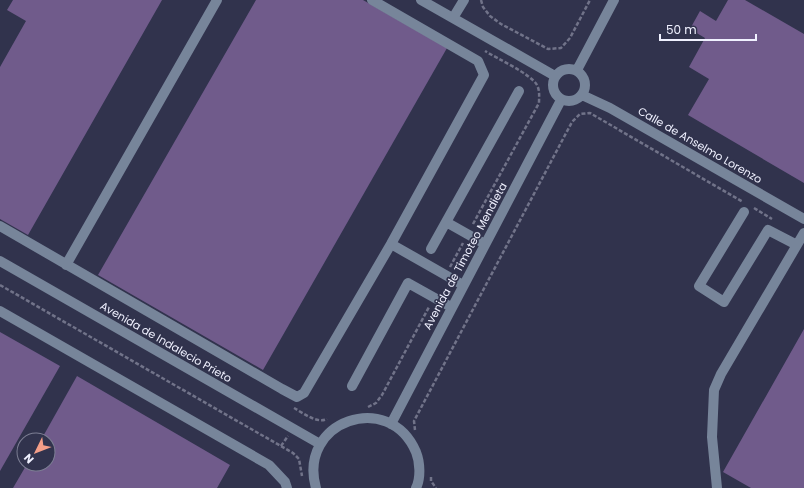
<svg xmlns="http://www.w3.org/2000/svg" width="804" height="488" font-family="Poppins,sans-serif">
  <rect width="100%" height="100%" fill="#31334d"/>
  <!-- building -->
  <path fill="#705b8b" d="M13 0H162L28 235 0 219V67L26 21 7 10Z
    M256 0H363L447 48 263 370 98 275Z
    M728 0H745L804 34V183L688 115 709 79 689 67 705 38 690 29 700 11 716 21Z
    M804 329V488H751L723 472Z
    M0 332 60 366 0 471Z
    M77 376 230 465 217 488H13L27 464H48V440H41Z"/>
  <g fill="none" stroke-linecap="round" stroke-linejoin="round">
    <!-- path -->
    <path stroke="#717389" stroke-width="2.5" stroke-dasharray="4 2" stroke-linecap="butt" d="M481 0 483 7 490 16 501 24 548 49 561 48 570 38 590 0
      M754 208 772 219
      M473 224 539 103C539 97 540 91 537 85 531 74 496 58 485 51
      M450 267 463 243
      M0 285 293 453 299 459 302 476
      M368 407 376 403 382 395 429 307
      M294 408C303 413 317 424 327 419
      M415 430 414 421 564 137 572 122 580 114 590 113 743 202
      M281 446 288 436
      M431 477V481L436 488"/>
    <!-- minor -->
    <path stroke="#77859a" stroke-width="10" d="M421 0 555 76
      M453 18 464 0
      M553 85a16 16 0 1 1 32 0a16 16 0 1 1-32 0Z
      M577 70 614 0
      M582 95 610 108 804 219
      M744 212 699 286 724 302 768 230 797 245
      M446 222 485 244
      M0 226 282 389 297 397 304 393 391 244 484 75 478 61 372 0
      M391 244 463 285
      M431 249 519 91
      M0 261 320 444
      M66 265 217 0
      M0 311 269 465 285 482 287 488
      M352 386 408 283 451 307
      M391 424 561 100
      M316 488C297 421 389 389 416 452 420 462 421 478 416 488
      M717 488 712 437 714 390 721 374 804 233"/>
  </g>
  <g text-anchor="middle" stroke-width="3.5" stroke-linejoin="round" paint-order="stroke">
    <!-- street labels -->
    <g font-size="11" fill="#f0f1ff" stroke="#31334d">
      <text transform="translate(700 145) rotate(30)" y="4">Calle de Anselmo Lorenzo</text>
      <text transform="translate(465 256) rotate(-62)" y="4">Avenida de Timoteo Mendieta</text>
      <text transform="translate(166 342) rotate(30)" y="4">Avenida de Indalecio Prieto</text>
    </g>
  </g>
  <!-- north arrow -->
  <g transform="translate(36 452) rotate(227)"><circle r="19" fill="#31334d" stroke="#7d7f94"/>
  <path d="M0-3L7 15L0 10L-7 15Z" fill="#f49e88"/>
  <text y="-6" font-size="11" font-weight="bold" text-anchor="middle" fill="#f0f1ff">N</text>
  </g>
  <!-- scale -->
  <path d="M660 34v6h96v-6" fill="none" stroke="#f0f1ff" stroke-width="2"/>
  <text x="666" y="34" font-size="12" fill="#f0f1ff" stroke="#31334d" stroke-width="3" paint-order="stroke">50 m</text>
</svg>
